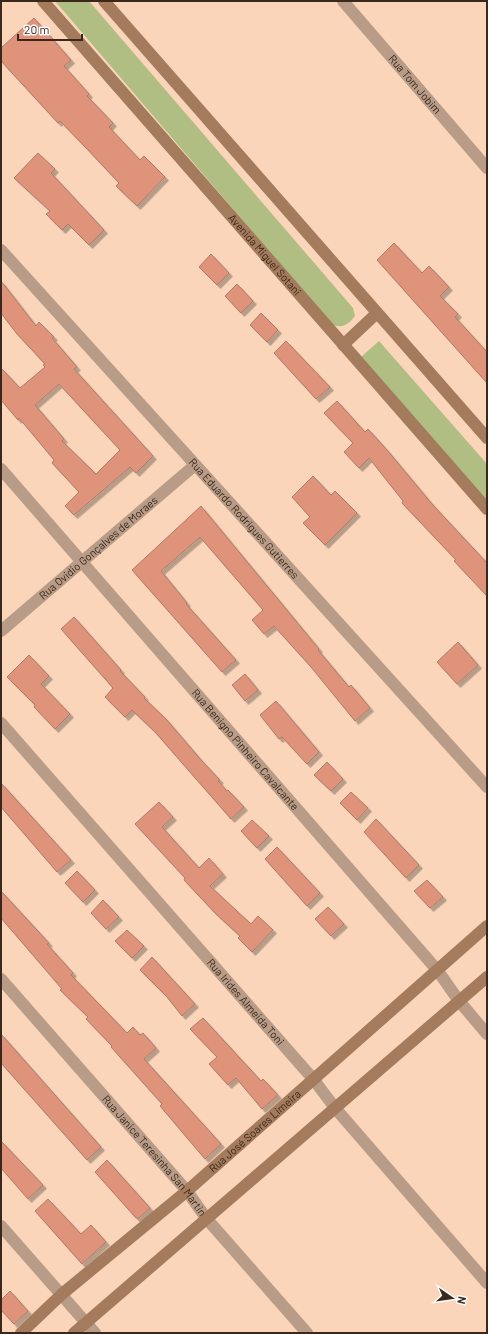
<svg xmlns="http://www.w3.org/2000/svg" width="488" height="1334" font-family="Barlow,sans-serif">
  <defs>
    <filter id="shadow"><feDropShadow dx="3.5" dy="3.5" stdDeviation="0" flood-color="#0004"/></filter>
  </defs>
  <rect width="100%" height="100%" fill="#fad5ba"/>
  <!-- green -->
  <path fill="#b1be83" d="M55 1H89L353 308 355 316C348 325 343 328 332 325Z
    M379 341 487 464V503L361 357Z"/>
  <!-- building -->
  <path fill="#df937a" stroke="#ae7b6a" fill-rule="evenodd" filter="url(#shadow)" d="M34 18 71 60 64 66 89 94 87 96 113 123 109 127 140 160 144 156 165 177 137 206 116 186 119 183 87 149 60 121 58 123 1 61V48Z
    M38 153 55 169 51 173 104 230 89 245 68 224 62 230 46 214 50 211 14 178Z
    M394 243 422 273 429 266 449 287 440 296 458 314 455 317 487 352V383L377 260Z
    M211 254 229 273 217 285 199 267Z
    M1 281 36 326 39 322 54 337 52 338 77 367 74 369 153 456 136 473 130 467 74 515 65 506 79 492 52 463 54 460 19 418 18 420 1 400V368L20 388 45 367 43 365 45 364 17 334 1 313ZM59 384 120 450 96 474 62 441 64 439 35 405Z
    M237 284 253 301 241 313 225 296Z
    M261 313 278 330 267 342 250 325Z
    M286 341 330 387 316 399 274 353Z
    M337 401 365 432 368 429 387 450 432 504 487 563V596L454 561 456 560 402 503 403 501 369 458 359 468 344 452 353 443 324 413Z
    M313 476 331 495 335 491 357 513 325 545 303 523 310 517 292 497Z
    M201 506 319 649 318 650 349 687 351 685 370 708 355 721 311 667 274 626 264 634 252 620 263 610 200 537 161 571 187 603 186 604 236 660 222 672 132 570Z
    M74 617 121 670 120 671 145 697 144 698 166 719 202 761 220 780 218 781 227 791 228 790 244 807 231 819 155 732 132 710 125 717 105 697 113 688 61 629Z
    M458 642 478 665 457 684 437 662Z
    M29 655 49 676 41 684 70 714 55 729 34 707 35 705 7 677Z
    M245 674 258 690 245 701 232 685Z
    M276 701 319 752 307 764 282 737 279 739 260 715Z
    M327 762 343 779 331 791 314 775Z
    M1 783 71 860 57 872 1 807Z
    M351 792 368 808 357 820 340 803Z
    M159 802 173 817 162 827 199 868 209 858 223 874 210 886 251 924 258 916 273 930 252 952 238 938 240 936 216 914 184 880 185 878 135 824Z
    M376 819 419 865 406 878 364 832Z
    M252 820 269 836 257 848 241 831Z
    M277 847 320 893 307 906 265 859Z
    M77 871 95 890 83 902 65 883Z
    M427 880 443 897 430 908 414 891Z
    M1 891 49 943 47 944 73 973 71 975 127 1033 133 1027 140 1035 143 1033 156 1048 144 1059 221 1144 205 1159 160 1106 162 1104 111 1047 112 1046 86 1019 88 1017 60 990 62 989 1 918Z
    M103 900 119 917 106 929 91 913Z
    M328 907 344 924 331 936 315 919Z
    M127 930 144 946 132 958 115 941Z
    M152 957 195 1004 182 1016 167 997 140 970Z
    M203 1018 261 1081 263 1079 278 1095 262 1109 236 1078 228 1085 209 1064 217 1057 190 1029Z
    M1 1034 101 1147 87 1160 1 1063Z
    M1 1141 43 1185 28 1199 1 1168Z
    M107 1160 150 1208 139 1218H136L95 1172Z
    M48 1199 81 1234 91 1225 106 1242 82 1264 35 1211Z
    M10 1291 28 1311 14 1324 1 1310V1300Z"/>
  <g fill="none" stroke-linecap="round" stroke-linejoin="round">
    <!-- street -->
    <g stroke="#b89c87" stroke-width="12">
      <path id="s1" d="M343 1 487 168"/>
      <path id="s2" d="M1 250 487 787"/>
      <path id="s3" d="M1 469 438 971 459 1001 487 1034"/>
      <path id="s4" d="M1 631 195 465"/>
      <path id="s5" d="M1 723 314 1080 335 1108 487 1283"/>
      <path id="s6" d="M1 979 187 1191 206 1218 307 1333"/>
      <path d="M1 1226 95 1333"/>
    </g>
    <!-- secondary -->
    <g stroke="#a47b5c" stroke-width="12">
      <path id="s7" d="M43 1 487 509"/>
      <path d="M104 1 487 438"/>
      <path d="M343 345 377 313"/>
      <path id="s8" d="M21 1333 62 1294 187 1191 487 926"/>
      <path d="M74 1333 487 977"/>
    </g>
  </g>
  <g text-anchor="middle" stroke-width="3" stroke-linejoin="round" paint-order="stroke">
    <!-- street labels -->
    <g font-size="11" fill="#39281b" stroke="#fefefe">
      <text dy="4" stroke="none"><textPath href="#s1" startOffset="110">Rua Tom Jobim</textPath></text>
      <text dy="4" stroke="none"><textPath href="#s7" startOffset="337">Avenida Miguel Sotani</textPath></text>
      <text dy="4" stroke="none"><textPath href="#s2" startOffset="362">Rua Eduardo Rodrigues Gutierres</textPath></text>
      <text dy="4" stroke="none"><textPath href="#s4" startOffset="128">Rua Ovidio Gonçalves de Moraes</textPath></text>
      <text dy="4" stroke="none"><textPath href="#s3" startOffset="372">Rua Benigno Pinheiro Cavalcante</textPath></text>
      <text dy="4" stroke="none"><textPath href="#s5" startOffset="371">Rua Irides Almeida Toni</textPath></text>
      <text dy="4" stroke="none"><textPath href="#s8" startOffset="309">Rua José Soares Limeira</textPath></text>
      <text dy="4" stroke="none"><textPath href="#s6" startOffset="234">Rua Janice Teresinha San Martin</textPath></text>
    </g>
  </g>
  <!-- border -->
  <rect width="488" height="1334" fill="none" stroke="#39281b" stroke-width="4"/>
  <!-- north arrow -->
  <g transform="translate(452 1298) rotate(103)" stroke="#fefefe" stroke-width="3" paint-order="stroke">
  <path d="M0-3L7 15L0 10L-7 15Z" fill="#39281b"/>
  <text y="-6" font-size="11" font-weight="bold" text-anchor="middle" fill="#39281b">N</text>
  </g>
  <!-- scale -->
  <path d="M18 34v6h64v-6" fill="none" stroke="#39281b" stroke-width="2"/>
  <text x="24" y="34" font-size="12" fill="#39281b" stroke="#fefefe" stroke-width="3" paint-order="stroke">20 m</text>
</svg>
